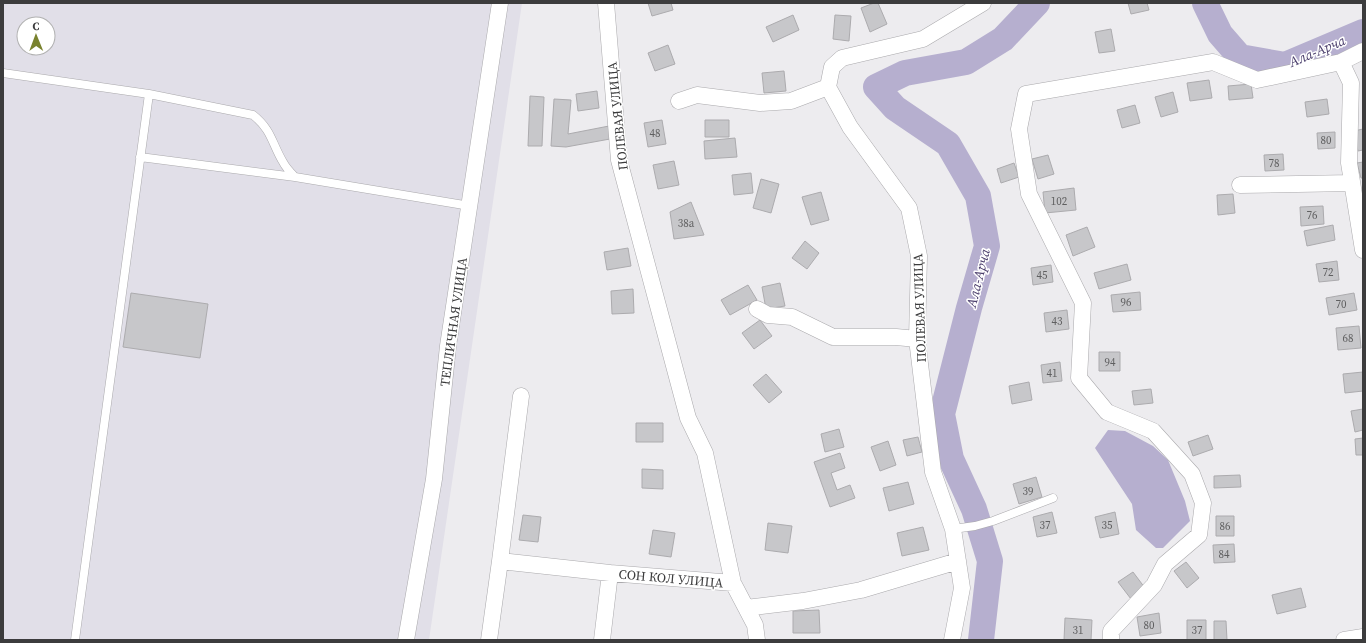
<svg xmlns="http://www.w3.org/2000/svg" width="1366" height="643" font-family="'Source Serif 4',serif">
  <rect width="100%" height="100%" fill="#edecef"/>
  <!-- built -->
  <path fill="#e1dfe8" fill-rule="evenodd" d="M3 3H522L429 640H3ZM24 24H48V48H24Z"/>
  <!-- water -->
  <path fill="#b6afcf" d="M1108 430 1125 431 1153 446 1168 460 1185 501 1190 521 1163 548H1156L1136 530 1132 504 1095 448Z"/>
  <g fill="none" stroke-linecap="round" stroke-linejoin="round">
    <!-- river -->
    <path stroke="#b6afcf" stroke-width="26" d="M1205 3 1220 34 1240 57 1285 65 1363 32
      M981 640 990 561 974 509 951 459 942 414 969 308 987 246 978 196 948 144 895 108 876 87 905 73 966 62 1003 39 1037 3"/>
  </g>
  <!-- building -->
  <path fill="#c7c7ca" stroke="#acabae" d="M648 3H671L673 10 652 16Z
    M874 3H878L887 24 870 32 861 8Z
    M1128 3H1147L1149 10 1131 14Z
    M793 15 799 30 773 42 766 27Z
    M835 15 851 16 849 41 833 39Z
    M1111 29 1115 51 1099 53 1095 32Z
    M668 45 675 64 655 71 648 53Z
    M784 71 786 91 764 93 762 73Z
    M1209 80 1212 98 1190 101 1187 83Z
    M1251 84 1253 98 1229 100 1228 86Z
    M597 91 599 108 578 111 576 94Z
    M1173 92 1178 112 1161 117 1155 97Z
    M530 96 544 97 542 146H528Z
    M554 99 571 100 568 134 609 126 610 139 566 147 551 146Z
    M1327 99 1329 114 1307 117 1305 102Z
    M1135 105 1140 123 1122 128 1117 110Z
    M662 120 666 144 648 147 644 123Z
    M705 120H729V137H705Z
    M1363 129V150L1358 151 1354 131Z
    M1335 132V148L1318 149 1317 133Z
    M735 138 737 157 705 159 704 141Z
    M1283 154 1284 170 1265 171 1264 155Z
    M1048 155 1054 174 1038 179 1032 159Z
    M674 161 679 185 658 189 653 165Z
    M1363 162V178H1361L1357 163Z
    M1014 163 1019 177 1001 183 997 169Z
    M751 173 753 193 734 195 732 175Z
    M761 179 779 184 771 213 753 208Z
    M1074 188 1076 210 1045 213 1043 192Z
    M821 192 829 220 811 225 802 197Z
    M1233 194 1235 213 1218 215 1217 195Z
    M691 202 704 235 674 239 670 212Z
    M1323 206 1324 224 1301 226 1300 207Z
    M1333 225 1335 240 1307 246 1304 231Z
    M1087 227 1095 247 1073 256 1066 235Z
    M805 241 819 253 807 269 792 258Z
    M628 248 631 266 607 270 604 252Z
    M1337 261 1339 280 1319 282 1316 264Z
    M1127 264 1131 280 1099 289 1094 273Z
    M1051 265 1053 282 1033 285 1031 268Z
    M780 283 785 306 766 309 762 287Z
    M748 285 757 300 730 315 721 300Z
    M633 289 634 313 612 314 611 291Z
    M1140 292 1141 310 1113 312 1111 295Z
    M131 293 208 304 200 358 123 347Z
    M1354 293 1357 310 1329 315 1326 298Z
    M1067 310 1069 329 1046 332 1044 313Z
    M760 320 772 336 754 349 742 333Z
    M1359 326 1361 348 1338 350 1336 328Z
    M1099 352H1120V371H1099Z
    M1060 362 1062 381 1043 383 1041 365Z
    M1363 372V391L1345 393 1343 374Z
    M766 374 782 392 769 403 753 385Z
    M1029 382 1032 400 1012 404 1009 386Z
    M1151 389 1153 403 1134 405 1132 391Z
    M1363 409V430L1355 432 1351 411Z
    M636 423H663V442H636Z
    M839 429 844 447 825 452 821 434Z
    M1208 435 1213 449 1193 456 1188 442Z
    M918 437 922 452 907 456 903 440Z
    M1363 438V455H1356L1355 439Z
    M888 441 896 465 880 471 871 447Z
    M840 453 845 468 831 473 837 490 850 485 855 498 830 507 814 462Z
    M642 469 663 470V489L642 488Z
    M1240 475 1241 487 1214 488V476Z
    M1036 477 1042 497 1019 504 1013 484Z
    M908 482 914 504 889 511 883 488Z
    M1052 512 1057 533 1037 537 1033 517Z
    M1115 512 1119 534 1100 538 1095 517Z
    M523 515 541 517 538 542 519 540Z
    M1216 516H1234V536H1216Z
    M768 523 792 526 788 553 765 550Z
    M923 527 929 550 902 556 897 533Z
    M653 530 675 533 671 557 649 554Z
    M1234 544 1235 562 1214 563 1213 545Z
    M1186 562 1199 578 1187 588 1174 571Z
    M1133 572 1145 588 1131 599 1118 582Z
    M1301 588 1306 607 1277 614 1272 595Z
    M819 610 820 633H793V611Z
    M1159 613 1161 633 1140 636 1137 617Z
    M1065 618 1092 620 1091 640H1064Z
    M1187 620H1206V640H1187Z
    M1214 621H1226L1227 640H1214Z"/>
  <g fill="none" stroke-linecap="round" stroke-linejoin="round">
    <defs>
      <path id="lane" d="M3 73 149 94 253 115C272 130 272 144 283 162 286 168 291 173 295 177L470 206
        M140 157 295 177
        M953 529 975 526 993 521 1053 498
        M75 640 149 94"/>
      <path id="street" d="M606 3 619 160 688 418 705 453 733 583 755 625 757 640
        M1341 62 1351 83 1349 163 1363 250
        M679 101 697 95 760 103 791 101 828 87
        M1240 185 1352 183
        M757 309 768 315 792 317 833 337H896L917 339
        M500 561 521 396
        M746 608 803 601 861 590 958 561
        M406 640 434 479 448 346 500 3
        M489 640 500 561 610 573 733 583
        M602 640 610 573
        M952 640 962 588 953 529 933 472 917 339 919 256 909 208 850 127 828 87 832 67 842 58 923 39 983 3
        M1111 640V631L1154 585 1165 564 1199 535 1203 503 1192 474 1153 431 1107 412 1079 378 1083 303 1029 194 1019 129 1026 94 1213 62 1257 80 1341 62 1363 51
        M1344 640 1363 637"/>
    </defs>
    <!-- lane casing -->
    <use href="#lane" stroke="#aaa9ac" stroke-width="9"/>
    <!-- street casing -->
    <use href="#street" stroke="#aaa9ac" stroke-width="17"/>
    <!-- lane -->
    <use href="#lane" stroke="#fff" stroke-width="8"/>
    <!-- street -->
    <use href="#street" stroke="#fff" stroke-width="16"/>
  </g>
  <g text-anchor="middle" stroke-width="3" stroke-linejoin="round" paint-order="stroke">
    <!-- number labels -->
    <g font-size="11" fill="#5f5f60">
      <text x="655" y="137">48</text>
      <text x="1326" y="144">80</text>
      <text x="1274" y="167">78</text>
      <text x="1059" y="205">102</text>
      <text x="1312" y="219">76</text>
      <text x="686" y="227">38а</text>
      <text x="1328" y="276">72</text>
      <text x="1042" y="279">45</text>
      <text x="1126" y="306">96</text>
      <text x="1341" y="308">70</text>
      <text x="1057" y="325">43</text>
      <text x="1348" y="342">68</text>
      <text x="1110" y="366">94</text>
      <text x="1052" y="377">41</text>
      <text x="1028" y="495">39</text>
      <text x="1045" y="529">37</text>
      <text x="1107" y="529">35</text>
      <text x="1225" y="530">86</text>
      <text x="1224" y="558">84</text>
      <text x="1149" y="629">80</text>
      <text x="1078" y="634">31</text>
      <text x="1197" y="634">37</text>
    </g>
    <!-- street labels -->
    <g font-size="13" fill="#3c3c3d" stroke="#fff">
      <text transform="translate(617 116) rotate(-96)" y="5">ПОЛЕВАЯ УЛИЦА</text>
      <text transform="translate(919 308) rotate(-92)" y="5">ПОЛЕВАЯ УЛИЦА</text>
      <text transform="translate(453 322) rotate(-82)" y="5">ТЕПЛИЧНАЯ УЛИЦА</text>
      <text transform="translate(671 578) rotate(5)" y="5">СОН КОЛ УЛИЦА</text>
    </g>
    <!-- water labels -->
    <g font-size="14" font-style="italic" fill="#4d416e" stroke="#fff">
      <text transform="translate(1317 51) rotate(-23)" y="5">Ала-Арча</text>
      <text transform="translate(978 278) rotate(-76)" y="5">Ала-Арча</text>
    </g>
  </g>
  <!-- border -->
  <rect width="1366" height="643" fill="none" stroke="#3c3c3d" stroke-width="8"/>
  <!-- north arrow -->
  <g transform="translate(36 36) rotate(359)"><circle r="19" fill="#ffffff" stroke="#b1b1b1"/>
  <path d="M0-3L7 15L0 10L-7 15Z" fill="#79822e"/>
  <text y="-6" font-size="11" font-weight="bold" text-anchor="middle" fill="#3c3c3d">С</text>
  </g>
</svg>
